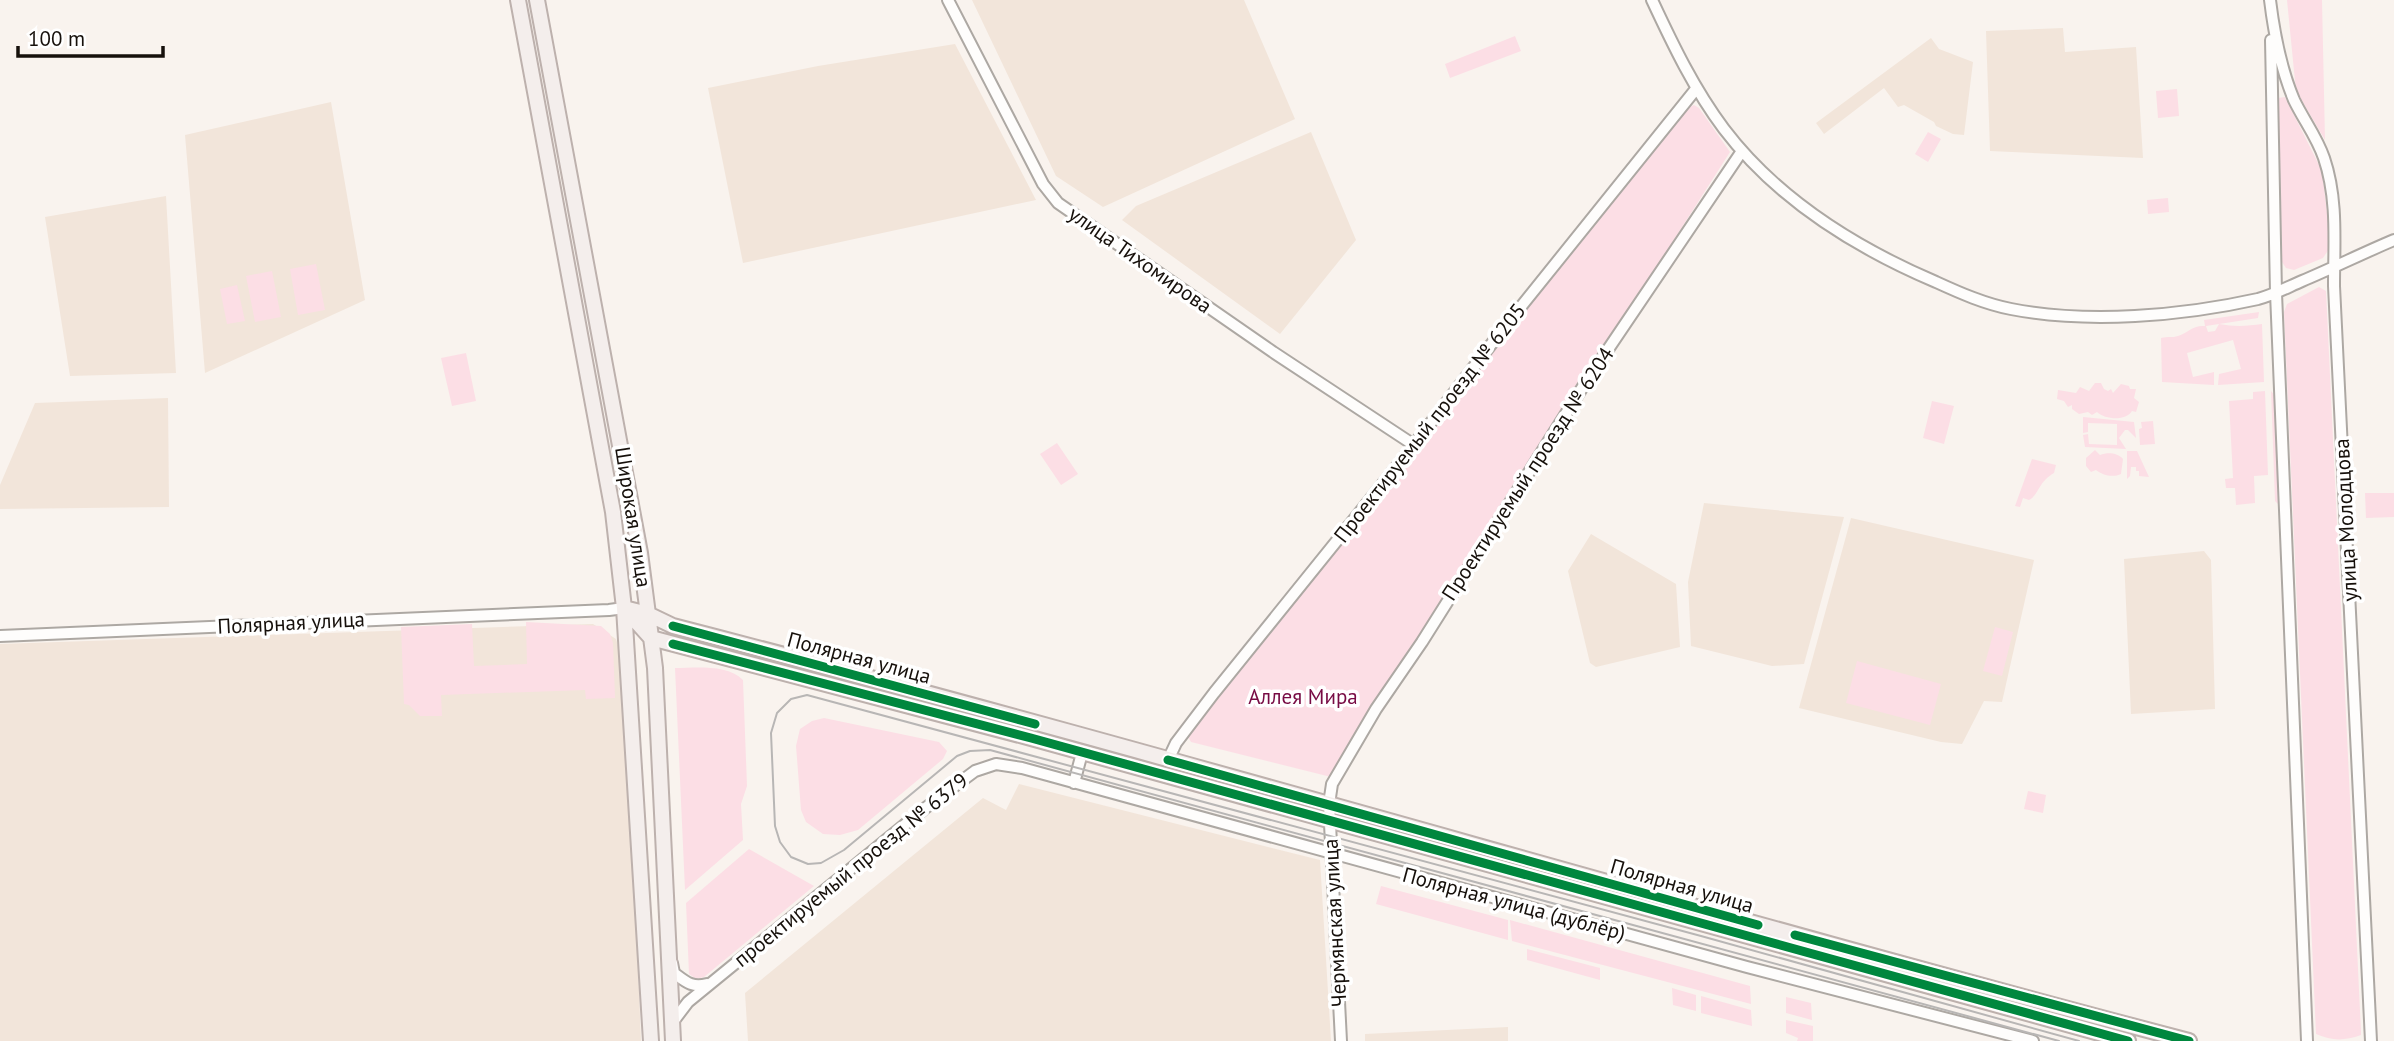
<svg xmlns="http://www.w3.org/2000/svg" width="2394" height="1041" font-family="'PT Sans',sans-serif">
  <rect width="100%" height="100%" fill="#f9f3ee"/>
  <!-- built -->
  <path fill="#f2e5da" d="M972 0H1244L1295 119 1103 207 1056 176Z
    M2063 28 2065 52 2136 47 2143 158 1990 151 1986 31Z
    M1931 38 1939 49 1973 62 1964 135 1953 134 1936 126 1934 122 1904 105 1898 107 1884 88 1824 134 1816 123Z
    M955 44 1036 200 743 263 708 88 818 66Z
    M331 102 365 300 205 373 185 135Z
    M1311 132 1356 240 1280 334 1122 220 1136 206Z
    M166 196 176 373 70 376 45 217Z
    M168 398 169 507 0 509V485L35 403Z
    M1704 503 1844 517 1804 664 1772 666 1691 646 1688 582Z
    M1851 518 2034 560 2002 702 1984 701 1962 744 1941 742 1799 708Z
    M1591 534 1676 584 1680 647 1596 667 1590 663 1568 571Z
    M2204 551 2211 560 2215 709 2131 714 2124 559Z
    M593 624 616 639 622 658 630 771 641 1041H0V644Z
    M1019 784 1320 860 1331 1041H748L745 993 983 798 1006 810Z
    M1508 1027V1041H1365V1034Z"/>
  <!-- green -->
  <path fill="#fcdee5" d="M2287 0H2322L2325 140 2296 91Z
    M1515 36 1521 51 1450 78 1445 64Z
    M2177 89 2179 116 2158 118 2156 91Z
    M2285 97 2322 171 2331 246 2323 258 2294 270 2286 268 2280 259 2276 102 2278 98Z
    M1694 105 1699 108 1730 152 1331 777 1191 742 1187 735 1688 108Z
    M1928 132 1941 139 1928 162 1915 154Z
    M2168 198 2169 212 2148 214 2147 200Z
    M316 264 325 310 298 315 290 269Z
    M272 271 281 317 255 322 246 276Z
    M237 285 245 321 227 324 220 289Z
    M2319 287 2326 291 2361 1032V1035C2344 1041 2332 1041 2316 1034L2284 312 2287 304Z
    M2259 312 2258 318 2206 326 2208 332 2215 331 2219 324C2235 327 2248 326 2262 324L2264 382 2218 385 2219 374 2241 369 2233 340 2187 353 2193 377 2214 372V385L2162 382 2161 338C2168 336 2172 338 2178 336 2188 333 2192 325 2205 326L2204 320Z
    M466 353 476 401 452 406 441 358Z
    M2095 383H2101L2104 389 2108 391 2111 389 2113 393 2121 384 2129 386 2130 389H2136L2134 398 2139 402 2136 412 2132 411C2126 421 2106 420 2097 412L2092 415 2088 412 2079 414 2072 409V405L2068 407 2064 401 2057 399 2058 390 2076 393 2080 387 2089 391Z
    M2265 391 2268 475 2254 476 2255 503 2236 505 2235 488H2226L2225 479 2233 478 2229 401 2253 399V392Z
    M2271 391 2276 397 2278 504 2275 501Z
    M1932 401 1954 406 1944 444 1923 438Z
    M2083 417 2134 422 2136 438 2128 430H2125L2119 438 2126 449 2085 447 2083 435 2088 434 2089 444 2117 445V424L2088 423V432L2083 433Z
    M2153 421 2155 444 2140 445 2139 429 2142 428 2141 422Z
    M1057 443 1078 474 1061 485 1040 454Z
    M2095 450 2100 455C2108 452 2118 453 2123 459L2121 474C2113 478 2102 475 2096 470L2091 472 2086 466V458Z
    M2127 451H2137L2149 477 2139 476V471H2136V467H2131L2130 476 2127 479Z
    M2032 459 2056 465 2054 473C2038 482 2039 495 2029 500L2023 498 2020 507 2015 506Z
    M2365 493H2394V517L2366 518Z
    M526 622 601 626 610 634 613 643 615 698 586 699 585 690 441 695 442 716H420L409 705 404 704 401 627 472 624 474 666 527 664Z
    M1995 627 2013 632 2002 676 1983 671Z
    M1857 661 1941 684 1930 725 1846 703Z
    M675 668C696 668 727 664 743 680L747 786 741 804 743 840 685 890Z
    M824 718 939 742 947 751 943 759 858 830 840 835 823 834 806 822 801 810 796 746 800 729 812 721Z
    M2028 791 2046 795 2043 813 2024 809Z
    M749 849 814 886 704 977 696 979 689 974 686 903Z
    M1381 886 1508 920V940L1376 904Z
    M1510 920 1750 986 1751 1004 1512 941Z
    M1527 949 1600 968V980L1527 960Z
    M1672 988 1696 995V1011L1673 1005Z
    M1701 996 1751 1010 1752 1026 1701 1013Z
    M1786 997 1811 1003 1812 1020 1786 1013Z
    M1786 1020 1813 1026V1041H1797L1798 1038 1786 1033Z"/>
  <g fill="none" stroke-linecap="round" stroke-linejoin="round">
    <defs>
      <path id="minor" d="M948 0 1043 184 1058 203 1273 352 1414 445
        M1652 0C1673 45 1694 89 1724 129 1778 200 1856 248 1936 282 1960 293 1985 304 2011 309 2088 324 2182 316 2258 299 2273 295 2288 287 2302 281 2333 268 2363 253 2394 240
        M2270 0C2274 33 2281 69 2294 100 2303 119 2317 137 2324 158 2338 199 2334 243 2334 286L2371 1041
        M2271 40 2276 293 2307 1041
        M0 636 609 610 624 608
        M1168 760 1176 743 1214 693 1406 455 1503 329 1696 89
        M1074 783 1082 753
        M672 963 674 973C686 982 692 988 707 984
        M672 1023 688 1002 924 809 975 771 996 764 1022 768 1747 967 2033 1041
        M1341 1041 1329 804 1332 784 1376 709 1422 642 1584 385 1742 151"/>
      <path id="major" d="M518 0 613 512 624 608 651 1041
        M537 0 640 553 655 668 673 1041
        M624 608 648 614 673 626C1181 757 1682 908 2189 1041
        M625 609 651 638 1031 738 2128 1041"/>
    </defs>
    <!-- minor casing -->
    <use href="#minor" stroke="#ada8a3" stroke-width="14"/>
    <!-- major casing -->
    <use href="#major" stroke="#bdb1ad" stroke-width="18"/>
    <!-- minor -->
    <use href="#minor" stroke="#fefdfc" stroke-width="10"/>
    <!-- major -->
    <use href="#major" stroke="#f4eeec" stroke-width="14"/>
    <!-- tram -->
    <path stroke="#b8b6b5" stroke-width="2" d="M2059 1041 990 750 970 751 957 756 844 850 821 863 808 864 791 857 780 842 775 826 771 733 777 713 791 699 807 695 1701 936 2079 1041"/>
    <defs>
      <path id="cycleway" d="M673 626 1035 724
        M673 644 1031 738 2128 1041
        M1168 760 1758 925
        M1795 935 2189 1041"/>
    </defs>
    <!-- cycleway casing -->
    <use href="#cycleway" stroke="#fff" stroke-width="13"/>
    <!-- cycleway -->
    <use href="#cycleway" stroke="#00873e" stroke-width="9"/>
  </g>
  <g text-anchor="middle" stroke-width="7" stroke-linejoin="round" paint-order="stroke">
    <!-- street labels -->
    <g font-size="21" fill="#16100b" stroke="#fff">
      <text transform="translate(1140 260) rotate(35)" y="7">улица Тихомирова</text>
      <text transform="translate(1430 423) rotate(-52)" y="7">Проектируемый проезд № 6205</text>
      <text transform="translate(1528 474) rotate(-57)" y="7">Проектируемый проезд № 6204</text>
      <text transform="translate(633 517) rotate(81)" y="7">Широкая улица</text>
      <text transform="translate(2346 520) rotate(-93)" y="7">улица Молодцова</text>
      <text transform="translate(291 623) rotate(-3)" y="7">Полярная улица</text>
      <text transform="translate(859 658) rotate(15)" y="7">Полярная улица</text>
      <text transform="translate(851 870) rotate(-39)" y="7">проектируемый проезд № 6379</text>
      <text transform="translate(1682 886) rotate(16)" y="7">Полярная улица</text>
      <text transform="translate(1514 904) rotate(15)" y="7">Полярная улица (дублёр)</text>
      <text transform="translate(1335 923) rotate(-93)" y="7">Чермянская улица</text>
    </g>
    <!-- park labels -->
    <g font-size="21" fill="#770b44" stroke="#fff">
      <text x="1303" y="704">Аллея Мира</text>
    </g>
  </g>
  <!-- scale -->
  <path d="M18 46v10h145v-10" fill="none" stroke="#16100b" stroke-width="3.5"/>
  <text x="28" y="46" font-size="21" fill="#16100b" stroke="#ffffff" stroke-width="5" paint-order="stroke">100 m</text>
</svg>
